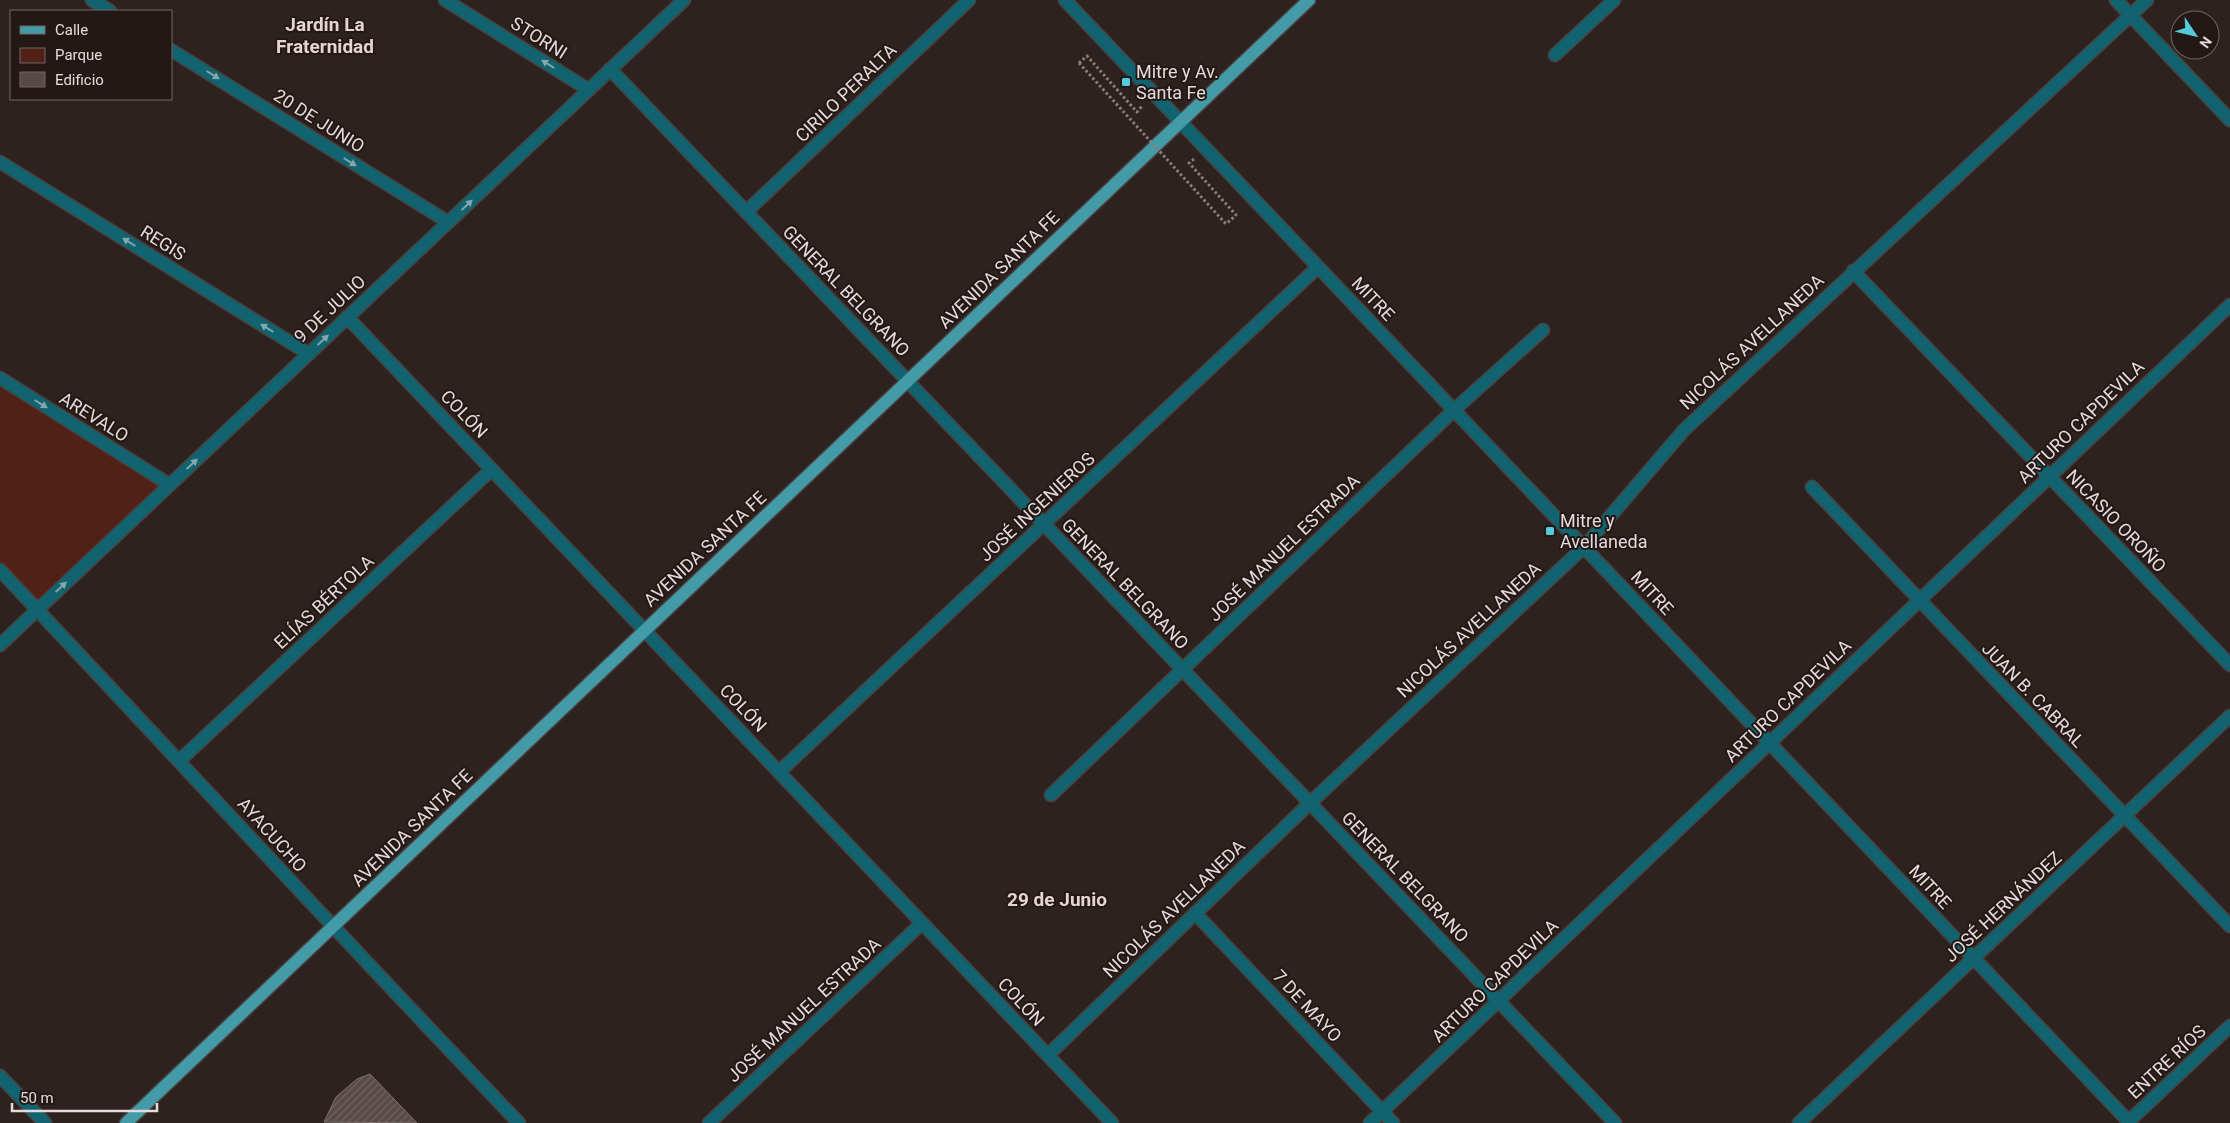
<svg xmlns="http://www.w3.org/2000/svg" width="2230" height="1123" font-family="Roboto,sans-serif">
  <defs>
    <pattern id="building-hatch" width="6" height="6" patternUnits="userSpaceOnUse" patternTransform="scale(1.25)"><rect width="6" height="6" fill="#574a47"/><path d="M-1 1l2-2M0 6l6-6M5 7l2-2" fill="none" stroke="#6f6461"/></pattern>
  </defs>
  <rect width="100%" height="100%" fill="#2d221f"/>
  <!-- green -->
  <path fill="#512017" d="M0 378 170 485 37 610 0 570Z"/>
  <!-- building -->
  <path fill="url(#building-hatch)" stroke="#7e716d" d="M370 1074 417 1123 324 1122 336 1097 357 1079Z"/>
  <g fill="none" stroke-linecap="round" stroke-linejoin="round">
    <defs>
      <path id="minor" d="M92 0 110 11
        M445 0 589 90
        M1065 0 2130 1123
        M2116 0 2230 120
        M171 50 448 222
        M1555 55 1614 0
        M610 69 1615 1123
        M0 162 309 354
        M746 212 969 0
        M1853 271 2230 665
        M347 317 1112 1123
        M0 378 170 485
        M1812 487 2230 926
        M0 570C173 754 344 940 519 1123
        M0 645 684 0
        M179 761 492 469
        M779 772 1318 267
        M1051 795 1454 410 1543 330
        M1195 913 1393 1123
        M1048 1055 1310 803 1584 547 1684 430 2147 0
        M0 1076 45 1123
        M709 1123 922 923
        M1370 1123 2230 305
        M1799 1123 2230 716
        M2127 1123 2230 1026"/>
      <path id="major" d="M126 1123 1309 0"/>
    </defs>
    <!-- minor casing -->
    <use href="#minor" stroke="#4a403d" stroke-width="15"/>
    <!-- major casing -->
    <use href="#major" stroke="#4a403d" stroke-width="15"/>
    <!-- path -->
    <path stroke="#897f7d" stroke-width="3" stroke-dasharray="2.5 2.5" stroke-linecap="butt" d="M1079 63 1087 56 1137 112 1143 105
      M1194 159 1189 163 1236 215 1226 224"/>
    <!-- minor -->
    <use href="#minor" stroke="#11646f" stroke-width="12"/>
    <!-- major -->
    <use href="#major" stroke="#449ba8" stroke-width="12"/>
    <!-- path-bridge -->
    <path stroke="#897f7d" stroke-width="3" stroke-dasharray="2.5 2.5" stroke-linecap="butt" d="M1079 63 1226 224"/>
  </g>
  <!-- one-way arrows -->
  <defs><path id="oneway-solid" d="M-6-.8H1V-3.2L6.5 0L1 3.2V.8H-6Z" transform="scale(1.25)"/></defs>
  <g fill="#85a6aa">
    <use href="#oneway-solid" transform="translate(548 64) rotate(-148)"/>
    <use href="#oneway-solid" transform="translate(213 75) rotate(32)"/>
    <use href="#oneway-solid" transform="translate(350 162) rotate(32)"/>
    <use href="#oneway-solid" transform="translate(467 205) rotate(-43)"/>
    <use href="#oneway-solid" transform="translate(129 242) rotate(-148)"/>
    <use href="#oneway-solid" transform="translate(267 328) rotate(-148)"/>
    <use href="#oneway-solid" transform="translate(323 340) rotate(-43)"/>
    <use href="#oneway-solid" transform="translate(41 404) rotate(32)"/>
    <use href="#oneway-solid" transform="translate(192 464) rotate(-43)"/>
    <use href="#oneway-solid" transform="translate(61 587) rotate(-43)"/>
  </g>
  <!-- markers -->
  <g fill="#53cbdb" stroke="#231816" stroke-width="2">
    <rect x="1121" y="77" width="10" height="10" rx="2.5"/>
    <rect x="1545" y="526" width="10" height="10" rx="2.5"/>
  </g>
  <g text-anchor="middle" stroke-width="4" stroke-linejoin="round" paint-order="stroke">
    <!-- street labels -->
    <g font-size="18" fill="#e4dcda" stroke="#231816">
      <text transform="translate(539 38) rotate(32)" y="6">STORNI</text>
      <text transform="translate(846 93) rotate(-44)" y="6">CIRILO PERALTA</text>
      <text transform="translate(319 121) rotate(32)" y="6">20 DE JUNIO</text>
      <text transform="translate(163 243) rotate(32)" y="6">REGIS</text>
      <text transform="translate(999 270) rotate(-44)" y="6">AVENIDA SANTA FE</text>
      <text transform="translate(846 291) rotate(46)" y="6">GENERAL BELGRANO</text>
      <text transform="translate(1373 299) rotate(46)" y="6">MITRE</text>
      <text transform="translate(330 309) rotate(-43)" y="6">9 DE JULIO</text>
      <text transform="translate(1752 342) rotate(-43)" y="6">NICOLÁS AVELLANEDA</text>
      <text transform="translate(464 414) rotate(46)" y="6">COLÓN</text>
      <text transform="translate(94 417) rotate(32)" y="6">AREVALO</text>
      <text transform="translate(2081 422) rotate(-44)" y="6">ARTURO CAPDEVILA</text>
      <text transform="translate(1037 507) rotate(-43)" y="6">JOSÉ INGENIEROS</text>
      <text transform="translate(2116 521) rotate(46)" y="6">NICASIO OROÑO</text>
      <text transform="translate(1284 548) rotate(-44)" y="6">JOSÉ MANUEL ESTRADA</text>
      <text transform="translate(705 549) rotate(-43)" y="6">AVENIDA SANTA FE</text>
      <text transform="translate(1125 584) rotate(46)" y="6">GENERAL BELGRANO</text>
      <text transform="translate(1652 593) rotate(47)" y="6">MITRE</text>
      <text transform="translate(324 602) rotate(-43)" y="6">ELÍAS BÉRTOLA</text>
      <text transform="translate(1469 630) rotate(-43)" y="6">NICOLÁS AVELLANEDA</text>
      <text transform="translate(2033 695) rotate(46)" y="6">JUAN B. CABRAL</text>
      <text transform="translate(1788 701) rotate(-44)" y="6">ARTURO CAPDEVILA</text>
      <text transform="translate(743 708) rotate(46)" y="6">COLÓN</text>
      <text transform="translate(412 828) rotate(-44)" y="6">AVENIDA SANTA FE</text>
      <text transform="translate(272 835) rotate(48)" y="6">AYACUCHO</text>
      <text transform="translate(1405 877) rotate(46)" y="6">GENERAL BELGRANO</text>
      <text transform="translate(1930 887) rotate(47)" y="6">MITRE</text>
      <text transform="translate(2003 907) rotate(-43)" y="6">JOSÉ HERNÁNDEZ</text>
      <text transform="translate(1174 909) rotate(-44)" y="6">NICOLÁS AVELLANEDA</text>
      <text transform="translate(1495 981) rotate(-44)" y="6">ARTURO CAPDEVILA</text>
      <text transform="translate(1021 1002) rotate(47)" y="6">COLÓN</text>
      <text transform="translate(1307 1006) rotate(47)" y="6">7 DE MAYO</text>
      <text transform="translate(804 1010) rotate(-43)" y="6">JOSÉ MANUEL ESTRADA</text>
      <text transform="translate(2167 1062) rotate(-43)" y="6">ENTRE RÍOS</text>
    </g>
    <!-- poi labels -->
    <g font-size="18" fill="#e4dcda" stroke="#231816" text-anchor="start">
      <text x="1136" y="78">Mitre y Av.<tspan x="1136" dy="21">Santa Fe</tspan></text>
      <text x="1560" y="527">Mitre y<tspan x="1560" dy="21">Avellaneda</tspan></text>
    </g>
    <!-- neighbourhood labels -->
    <g font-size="19" font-weight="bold" fill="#e5d5d2" stroke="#231816">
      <text x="325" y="31">Jardín La<tspan x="325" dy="22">Fraternidad</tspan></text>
      <text x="1057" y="906">29 de Junio</text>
    </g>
  </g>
  <!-- legend -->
  <rect x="10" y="10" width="162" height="90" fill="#231816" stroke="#706664"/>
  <rect x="20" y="26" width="25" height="8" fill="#449ba8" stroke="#706664"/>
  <text x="55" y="35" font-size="15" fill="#e4dcda">Calle</text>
  <rect x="20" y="48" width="25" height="15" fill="#512017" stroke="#706664"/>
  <text x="55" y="60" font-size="15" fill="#e4dcda">Parque</text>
  <rect x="20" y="72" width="25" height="15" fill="#574a47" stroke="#706664"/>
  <text x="55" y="85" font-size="15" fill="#e4dcda">Edificio</text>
  <!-- north arrow -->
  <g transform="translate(2195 35) rotate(125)"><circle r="24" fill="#231816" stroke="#706664"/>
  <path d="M0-4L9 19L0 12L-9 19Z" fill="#53cbdb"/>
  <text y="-8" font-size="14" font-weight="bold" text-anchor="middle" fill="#e4dcda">N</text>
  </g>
  <!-- scale -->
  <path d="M12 1103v8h145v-8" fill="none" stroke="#e4dcda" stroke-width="2.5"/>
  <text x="20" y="1103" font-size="15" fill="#e4dcda" stroke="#231816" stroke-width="4" paint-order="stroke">50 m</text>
</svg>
